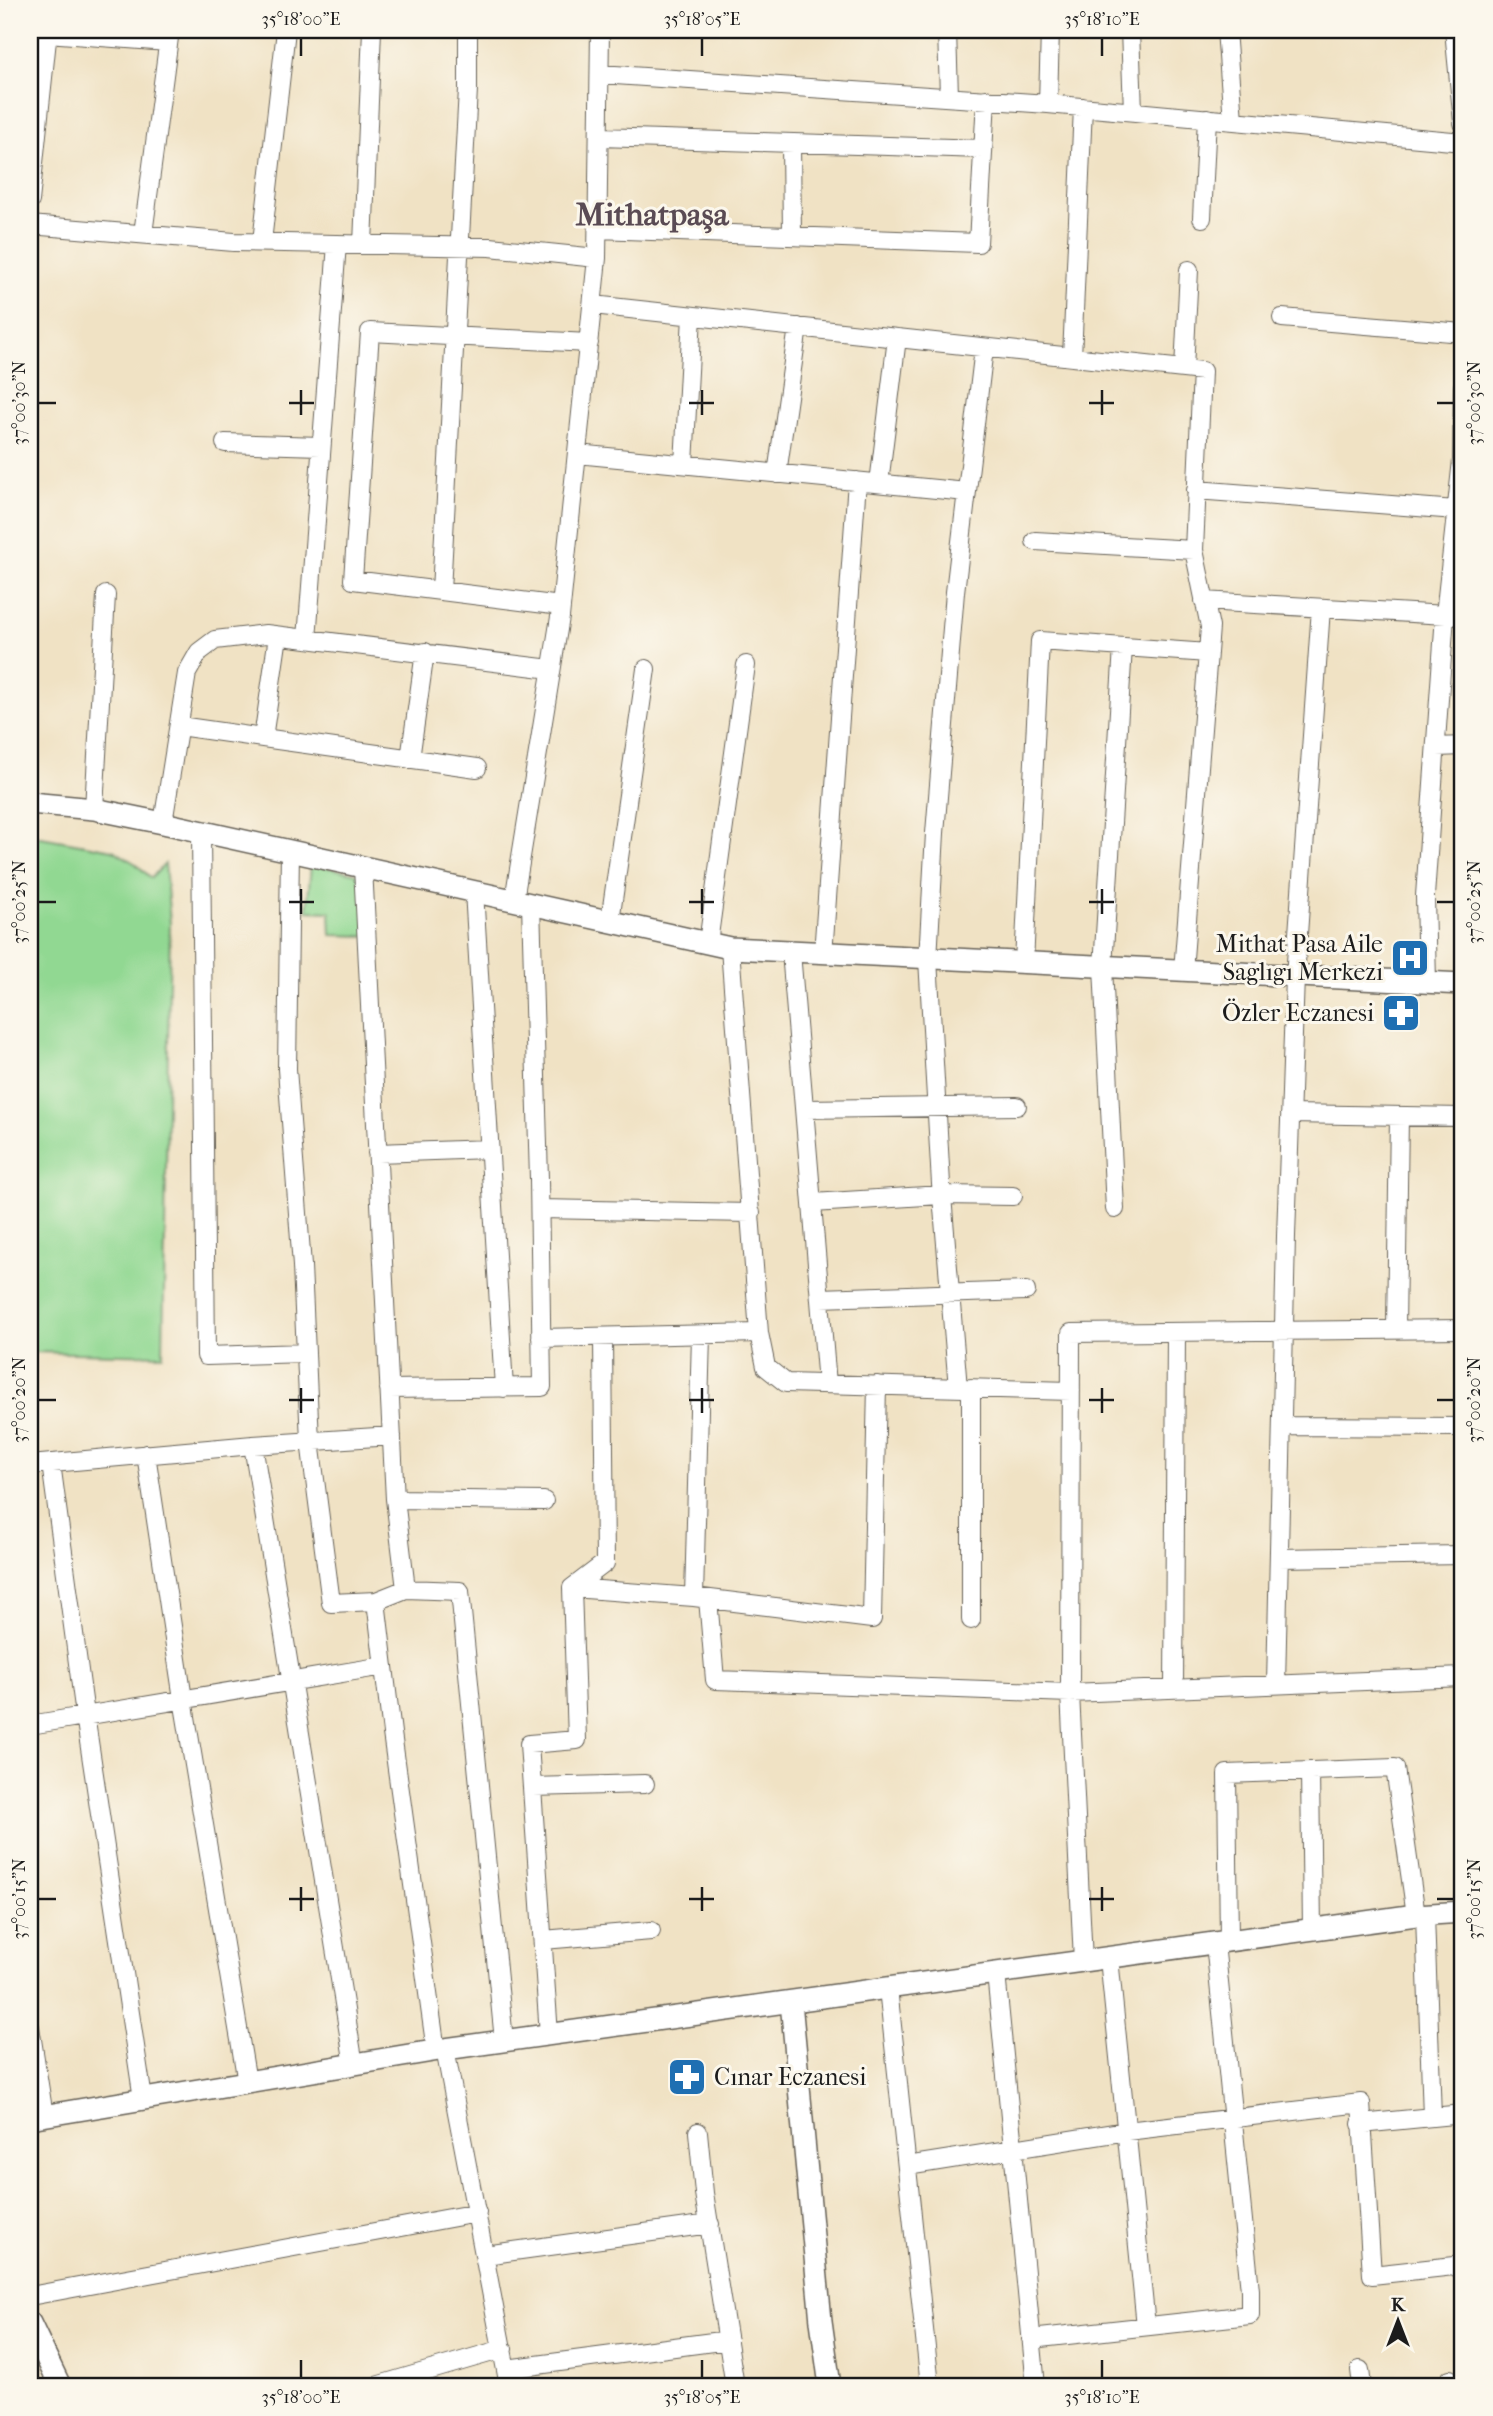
<svg xmlns="http://www.w3.org/2000/svg" width="1493" height="2416" font-family="'IM FELL French Canon',serif">
  <rect width="100%" height="100%" fill="#fbf7ec"/>
  <filter id="ink" filterUnits="userSpaceOnUse"><feTurbulence type="fractalNoise" baseFrequency=".0143" numOctaves="2"/><feDisplacementMap in="SourceGraphic" scale="14" xChannelSelector="R" yChannelSelector="G"/><feConvolveMatrix kernelMatrix="1 2 1 2 8 2 1 2 1" color-interpolation-filters="sRGB"/></filter>
  <filter id="wash" filterUnits="userSpaceOnUse"><feTurbulence type="fractalNoise" baseFrequency=".00686" numOctaves="4" result="noise"/><feDisplacementMap in="SourceGraphic" scale="28" xChannelSelector="R" yChannelSelector="G"/><feGaussianBlur stdDeviation="1.57" result="paint"/><feColorMatrix in="noise" values="0 0 0 0 0 0 0 0 0 0 0 0 0 0 0 0 0 1.4 0 .05"/><feComposite in="paint" operator="in"/></filter>
  <g filter="url(#wash)">
    <rect width="100%" height="100%" fill="#f0e2c4"/>
    <!-- green -->
    <path fill="#91d892" stroke="#567a57" stroke-width="2" d="M30 835 113 850 136 864 151 878 165 864 170 923 163 1355 30 1352Z
      M311 864 363 875 367 936 331 935 330 912 307 911Z"/>
  </g>
  <g filter="url(#ink)">
    <g fill="none" stroke-linecap="round" stroke-linejoin="round">
      <defs>
        <path id="minor" d="M947 30 949 96
          M1130 30 1133 111
          M1226 30 1233 120
          M1454 30 1463 123
          M47 33 168 42
          M600 74 1048 104 1463 142
          M1048 104 1050 30
          M600 137 983 149
          M791 143 792 236
          M30 201 48 30
          M1202 218 1207 118
          M30 225 234 242 490 247 597 258
          M598 229 978 243 986 99
          M143 234 170 30
          M262 242 286 30
          M363 244 372 30
          M593 305 1202 371 1194 550 1210 627 1183 971
          M1282 318 1463 333
          M1072 357 1083 107
          M1184 369 1189 270
          M225 443 321 446
          M577 454 967 492
          M684 464 692 316
          M777 474 798 327
          M879 483 897 338
          M1196 490 1456 510
          M1035 541 1194 550
          M441 591 468 89V30
          M1204 601 1463 616
          M561 606 353 580 370 332 589 343
          M278 636 263 738 477 768
          M307 639 337 244
          M179 726 263 738
          M1437 747 1463 746
          M410 759 425 652
          M94 809 106 595
          M163 823 187 673 199 652 215 640 266 634 551 669
          M201 831 206 1356 306 1353
          M290 851 287 1069 302 1266 310 1441 331 1603 376 1601 406 1589 460 1591 504 2041
          M363 867 395 1499 406 1589
          M474 891 504 1388
          M514 900 560 617 597 258 600 30
          M610 921 646 669
          M708 943 746 665
          M730 948 759 1333
          M791 952 827 1384
          M823 954 857 481
          M1024 963 1040 641 1208 653
          M1427 983 1425 896 1445 615 1462 460 1463 387
          M805 1109 1017 1106
          M1290 1114 1463 1117
          M377 1153 489 1149
          M813 1203 941 1195 1013 1196
          M540 1209 751 1213
          M1115 1209 1103 967 1123 647
          M820 1298 1026 1291
          M1396 1329 1399 1116
          M541 1338 759 1333 766 1367 786 1383 1071 1391
          M958 1388 941 1184 928 959 935 833 955 592 984 348
          M971 1388V1620
          M389 1389 542 1387 539 1179 531 904
          M1282 1426 1463 1427
          M253 1445 354 2065
          M146 1454 183 1699 247 2082
          M51 1463 85 1715 143 2099
          M30 1465 253 1445 392 1436
          M395 1499 544 1501
          M1279 1558 1463 1555
          M572 1588 694 1597 872 1619 877 1385
          M694 1597 701 1335
          M708 1599 715 1680 1070 1693 1071 1333 1463 1329
          M376 1601 392 1733 436 2051
          M1276 1685 1286 1236 1295 977 1321 608
          M1174 1689 1176 1332
          M30 1725 384 1666
          M1310 1771 1312 1930
          M532 1787 645 1784
          M1425 1915 1432 2117
          M543 1940 651 1931
          M1229 1941 1227 1774 1395 1768 1416 1915
          M1109 1958 1146 2326
          M1083 1961 1070 1693 1463 1677
          M996 1973 1036 2386
          M888 1988 930 2386
          M30 2027 44 2116
          M549 2035 529 1744 577 1740 572 1588 605 1563 603 1337
          M445 2049 509 2386
          M1361 2124 1463 2114
          M698 2132 704 2193 735 2386
          M907 2166 1127 2131 1361 2103 1372 2275 1463 2265
          M485 2255 710 2224
          M30 2296 477 2213
          M1031 2339 1250 2315V2290L1215 1943
          M506 2369 728 2340
          M1360 2370 1362 2386
          M1450 2379 1451 2386
          M376 2386 503 2349"/>
        <path id="tertiary" d="M30 803 94 809 163 823 730 948 1463 984
          M791 2002 821 2321 830 2386
          M30 2118 445 2049 1416 1915 1463 1912
          M30 2323 60 2386"/>
      </defs>
      <!-- minor casing -->
      <use href="#minor" stroke="#666157" stroke-width="20"/>
      <!-- tertiary casing -->
      <use href="#tertiary" stroke="#666157" stroke-width="24"/>
      <!-- minor -->
      <use href="#minor" stroke="#fff" stroke-width="18"/>
      <!-- tertiary -->
      <use href="#tertiary" stroke="#fff" stroke-width="21"/>
    </g>
  </g>
  <!-- ticks -->
  <path fill="none" stroke="#1c1c1c" stroke-width="2.5" d="M301 38V56M702 38V56M1102 38V56M301 390V415M702 390V415M1102 390V415M38 403H56M289 403H314M689 403H714M1089 403H1114M1437 403H1454M301 889V914M702 889V914M1102 889V914M38 902H56M289 902H314M689 902H714M1089 902H1114M1437 902H1454M301 1388V1413M702 1388V1413M1102 1388V1413M38 1400H56M289 1400H314M689 1400H714M1089 1400H1114M1437 1400H1454M301 1887V1911M702 1887V1911M1102 1887V1911M38 1899H56M289 1899H314M689 1899H714M1089 1899H1114M1437 1899H1454M301 2360V2378M702 2360V2378M1102 2360V2378"/>
  <!-- icons -->
  <defs>
    <symbol id="hospital-square" viewBox="-11 -11 22 22"><rect x="-9" y="-9" width="18" height="18" rx="4" fill="#1f6fb2" stroke="#fbf7ec"/><path d="M-5-5h3v3.5h4V-5h3V5h-3V1.5h-4V5h-3Z" fill="#fff"/></symbol>
    <symbol id="pharmacy-square" viewBox="-11 -11 22 22"><rect x="-9" y="-9" width="18" height="18" rx="4" fill="#1f6fb2" stroke="#fbf7ec"/><path d="M-2-6h4v4h4v4h-4v4h-4v-4h-4v-4h4Z" fill="#fff"/></symbol>
  </defs>
  <g fill-rule="evenodd">
    <use href="#hospital-square" x="1388" y="936" width="44" height="44"/>
    <use href="#pharmacy-square" x="1379" y="991" width="44" height="44"/>
    <use href="#pharmacy-square" x="665" y="2055" width="44" height="44"/>
  </g>
  <g text-anchor="middle" stroke-width="6" stroke-linejoin="round" paint-order="stroke">
    <!-- poi labels -->
    <g font-size="24" fill="#1c1c1c" stroke="#fbf7ec" text-anchor="end">
      <text x="1383" y="952">Mithat Pasa Aile<tspan x="1383" dy="28">Saglıgı Merkezi</tspan></text>
      <text x="1374" y="1021">Özler Eczanesi</text>
      <text x="714" y="2085" text-anchor="start">Cınar Eczanesi</text>
    </g>
    <!-- district labels -->
    <g font-size="32" font-weight="bold" fill="#5a4b54" stroke="#fbf7ec">
      <text x="652" y="225">Mithatpaşa</text>
    </g>
  </g>
  <!-- margin -->
  <rect width="1493" height="2416" fill="none" stroke="#fbf7ec" stroke-width="77"/>
  <!-- north arrow -->
  <g transform="translate(1398 2321)" stroke="#fbf7ec" stroke-width="5" paint-order="stroke">
  <path d="M0-5L12 26L0 18L-12 26Z" fill="#1c1c1c"/>
  <text y="-10" font-size="19" font-weight="bold" text-anchor="middle" fill="#1c1c1c">K</text>
  </g>
  <rect x="38" y="38" width="1416" height="2340" fill="none" stroke="#1c1c1c" stroke-width="2.5"/>
  <g font-size="18" text-anchor="middle" fill="#1c1c1c">
    <text x="301" y="25">35°18'00"E</text>
    <text x="702" y="25">35°18'05"E</text>
    <text x="1102" y="25">35°18'10"E</text>
    <text transform="translate(19 403) rotate(-90)" y="6">37°00'30"N</text>
    <text transform="translate(1474 403) rotate(-90)" y="6">37°00'30"N</text>
    <text transform="translate(19 902) rotate(-90)" y="6">37°00'25"N</text>
    <text transform="translate(1474 902) rotate(-90)" y="6">37°00'25"N</text>
    <text transform="translate(19 1400) rotate(-90)" y="6">37°00'20"N</text>
    <text transform="translate(1474 1400) rotate(-90)" y="6">37°00'20"N</text>
    <text transform="translate(19 1899) rotate(-90)" y="6">37°00'15"N</text>
    <text transform="translate(1474 1899) rotate(-90)" y="6">37°00'15"N</text>
    <text x="301" y="2403">35°18'00"E</text>
    <text x="702" y="2403">35°18'05"E</text>
    <text x="1102" y="2403">35°18'10"E</text>
  </g>
</svg>
